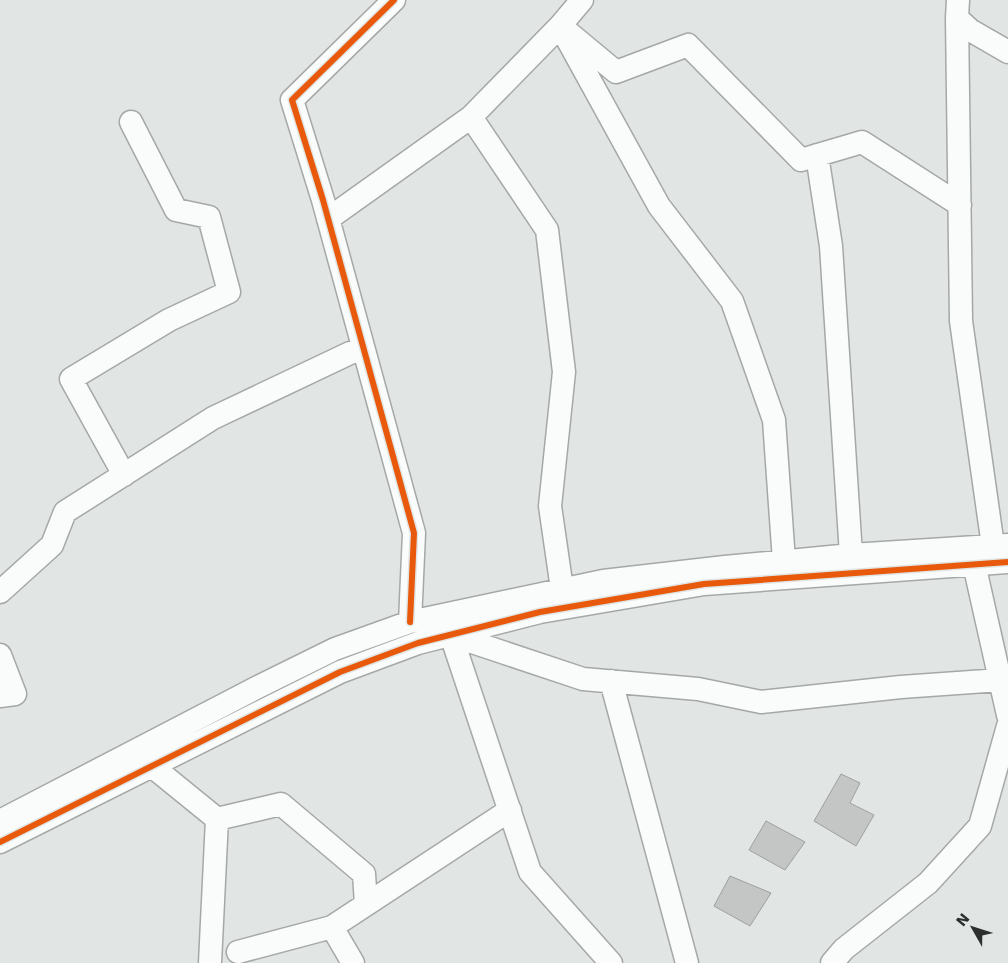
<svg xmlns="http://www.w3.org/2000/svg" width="1008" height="963" font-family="'DejaVu Sans',sans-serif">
  <rect width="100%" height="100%" fill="#e1e5e3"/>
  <!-- building -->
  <path fill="#c4c6c6" stroke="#9ea09f" d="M841 774 860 783 850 803 874 815 856 846 814 821Z
    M766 821 805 842 785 870 749 850Z
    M730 876 771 893 750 926 714 906Z"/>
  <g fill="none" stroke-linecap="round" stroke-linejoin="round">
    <defs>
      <path id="street" d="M394 0 292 100 323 200 414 533 410 622
        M958 0 957 18 970 30 1008 52
        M957 18 961 321 993 546
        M560 26 659 206 732 301 774 420 784 561
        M569 33 616 72 688 45 801 160 862 142 960 205
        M817 155 831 246 851 555
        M328 219 471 117
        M124 475 71 379 169 320 229 292 209 217 176 210 131 122
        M974 564 1008 715
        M562 589 550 506 564 372 547 230 471 117 560 26 582 0
        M0 592 52 545 65 512 213 418 350 353
        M451 635 583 679 698 689 761 702 901 687 1000 680
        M451 635 530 872 611 963
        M0 655 15 694 0 696
        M611 681 687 963
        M153 767 217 819 281 804 364 874 366 904
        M0 821 256 688 335 649 410 622 603 581 725 567 851 555 1008 545
        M0 842 340 672 418 643 540 612 704 584 1008 562
        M332 927 510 810
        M238 952 332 927 353 963
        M210 963 217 819
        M832 963 844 949 928 883 980 826 1008 726"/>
    </defs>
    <!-- street casing -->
    <use href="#street" stroke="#a6a8a7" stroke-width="25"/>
    <!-- street -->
    <use href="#street" stroke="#fafbfb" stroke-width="22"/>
    <defs>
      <path id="cycleway" d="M394 0 292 100 323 200 414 533 410 622
        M0 842 340 672 418 643 540 612 704 584 1008 562"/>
    </defs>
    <!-- cycleway casing -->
    <use href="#cycleway" stroke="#e0e6e4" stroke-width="9"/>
    <!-- cycleway -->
    <use href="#cycleway" stroke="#e8590c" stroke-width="6"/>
  </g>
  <!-- north arrow -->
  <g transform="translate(973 928) rotate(309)" stroke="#e0e6e4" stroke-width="4" paint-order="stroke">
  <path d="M0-4L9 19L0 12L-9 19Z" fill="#2d2f2e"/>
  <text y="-8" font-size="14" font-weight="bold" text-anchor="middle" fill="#2d2f2e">N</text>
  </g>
</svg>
